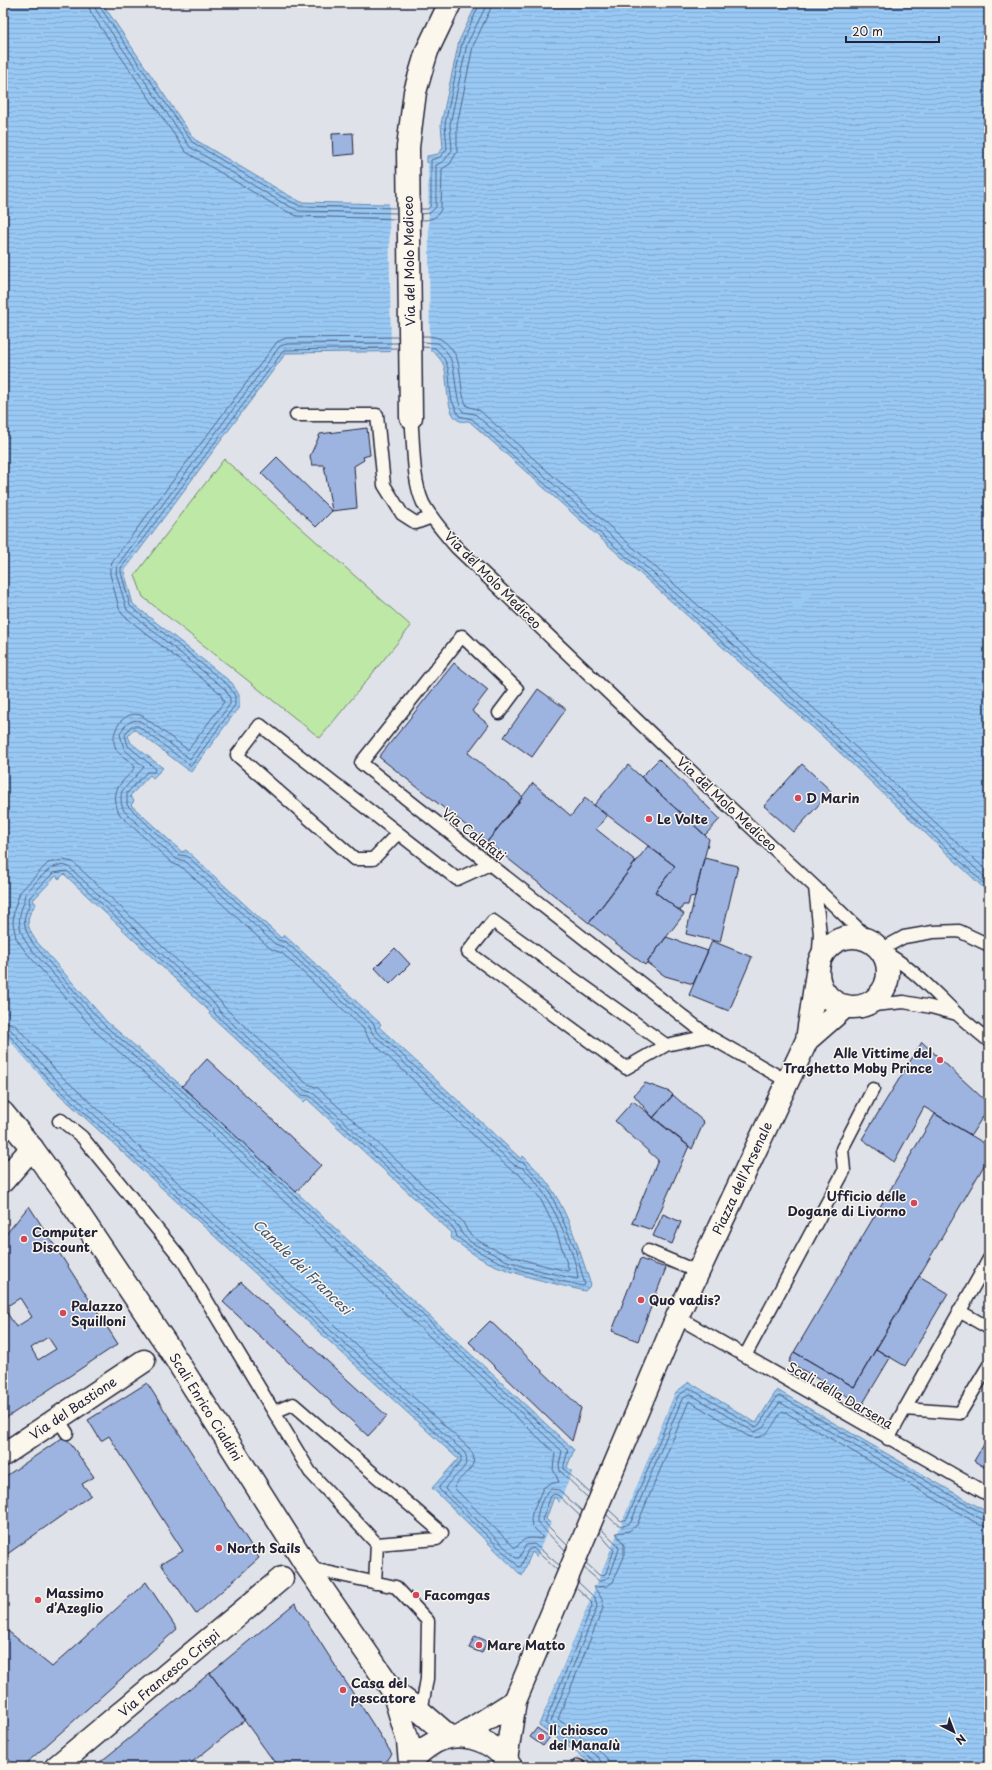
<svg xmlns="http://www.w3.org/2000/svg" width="992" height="1770" font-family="'Playpen Sans',sans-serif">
  <defs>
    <pattern id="water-rules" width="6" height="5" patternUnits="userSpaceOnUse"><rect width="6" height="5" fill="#98c8f4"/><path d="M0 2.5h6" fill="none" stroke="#83acd2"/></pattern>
  </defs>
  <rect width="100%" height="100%" fill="#dfe3e9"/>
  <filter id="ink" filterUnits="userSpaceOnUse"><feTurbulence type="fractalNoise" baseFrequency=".025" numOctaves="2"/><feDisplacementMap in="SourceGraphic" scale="8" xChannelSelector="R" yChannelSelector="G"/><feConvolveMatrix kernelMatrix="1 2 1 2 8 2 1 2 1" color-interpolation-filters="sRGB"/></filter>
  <g filter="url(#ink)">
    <!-- grass -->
    <path fill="#bee8a5" stroke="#708570" d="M224 459 411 626 320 738 143 597 135 575Z"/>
    <!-- water -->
    <path fill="url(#water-rules)" stroke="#6986aa" fill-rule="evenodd" d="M3 3H102L194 139 286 194 301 202 427 205V156L438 154 443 148 441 124 459 41 477 3H989V893L820 734 469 421C466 421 463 422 460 421 445 416 448 378 444 366 442 360 437 356 433 351L286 353 124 571 133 604 232 683 239 695V707L191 772 134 729 128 736 131 743 163 768 153 778 150 775 130 796 134 801 131 805 182 852 186 850 281 938 284 935 381 1024 379 1027 521 1159 523 1156C534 1167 545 1178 553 1191 571 1220 580 1253 591 1285L585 1291C552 1283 517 1276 485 1261 472 1254 461 1245 450 1237L452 1233 307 1099 304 1102 209 1014 210 1012 64 874 59 879 56 876 33 900 36 904C24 919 27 928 37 942L107 1022 182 1086 574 1450 567 1467 623 1518 675 1393 689 1382 756 1423 777 1390 989 1513V1767H596L539 1725 588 1604 532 1552 522 1576 432 1488 458 1459 47 1083 3 1034ZM554 1497 611 1550 601 1572 546 1519Z"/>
    <!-- pier -->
    <path fill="#dfe3e9" d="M425 163H428L430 353 391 354 389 202 425 203Z
      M3 1033 47 1083 46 1085 3 1038Z
      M675 1393 543 1715 542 1714 586 1605 536 1559 551 1522 601 1569 608 1551 559 1504 573 1469 623 1515 672 1394Z"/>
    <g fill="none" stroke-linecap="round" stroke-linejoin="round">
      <!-- shore -->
      <path stroke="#516485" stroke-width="1" d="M88 3 91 13 186 152 278 207 297 216 397 219
        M94 3 96 10 190 147 281 202 299 211 397 213
        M99 3 100 7 192 142 284 198 300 206 397 208
        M421 209H428L431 205V160L440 157 447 149 445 124 462 43 480 3
        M421 214 430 213 436 207V165L444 161 452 150 450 124 467 44 485 8V3
        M421 220C430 220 437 219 441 209L442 169 450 164 457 152V125L473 46 490 10 491 3
        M422 336C435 336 441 337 450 347 465 364 457 387 467 406L479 410 830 723 989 873
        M422 342 438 343C462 362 450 388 463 412L475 414 826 728 989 881
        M398 343 287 344 280 346 117 566 116 573 127 610 225 689 230 698V704L190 759 140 721C130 718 124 726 120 734L124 749 144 767 122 791C120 798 121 807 125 812L176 859 185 861 275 944 284 947 369 1026 373 1034 514 1165C517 1166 520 1167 523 1168 544 1183 577 1253 578 1279H576L525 1267 505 1260 472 1243 462 1234 458 1226 313 1093 304 1090 220 1012 216 1005 69 867C52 859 37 882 26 893 23 897 25 901 23 905 16 921 20 934 30 948L101 1028 176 1092 562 1451 559 1465 560 1471 588 1498
        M422 347 435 348C454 365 447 379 452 401 454 406 457 411 459 416L472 419 822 731 989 888
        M398 348 284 350 121 568V572L130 606 229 686 235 696V705L191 766 138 726H131L125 735 128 746 156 769 154 772H147L127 793V805L179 855 187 856 278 940 286 942 374 1024 376 1031 518 1161 524 1163 550 1192 575 1248 585 1285 583 1286C536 1275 496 1267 457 1237L455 1230 310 1096 302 1095 215 1014 213 1009 67 871 53 873 30 897 29 900 30 905C20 919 25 931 34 945L104 1025 180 1089 568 1450 564 1465V1469L590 1493
        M3 1021 15 1025 58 1073 469 1448C484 1467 459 1474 454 1488L514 1547H517C524 1536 531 1538 542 1539V1536L532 1526 531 1520 532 1513 543 1488 549 1484 559 1482 553 1469 555 1453 172 1097 96 1032 25 951 16 938 13 923 14 910 20 892 48 863 63 860 73 862 220 1001 225 1008 306 1083 318 1088 462 1221C465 1225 466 1229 468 1232 489 1254 539 1264 567 1271L569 1270 556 1230 540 1198 519 1174 510 1169 369 1039 363 1028 282 953 271 949 183 868 172 863 121 816C118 812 117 809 116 804 113 784 125 782 135 767 132 762 126 759 121 755 110 745 113 731 121 721 127 715 133 713 141 715L188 750 224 702 220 693 122 614 119 608 110 574V568L112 562 277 342 286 338 398 337
        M3 1027 11 1030 53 1077 464 1452C475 1467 449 1477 445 1489L516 1558H519L526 1545 534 1544 559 1565
        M3 1032 8 1034 50 1081 461 1456V1462L439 1487V1489L519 1567 521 1566 528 1550 533 1548 557 1570
        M609 1510 621 1521 627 1519 678 1396 689 1388 755 1427 759 1425 777 1397 780 1396 985 1515 989 1516
        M607 1515C614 1522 621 1531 631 1522L682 1399 690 1394 754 1432 763 1428 779 1403H781L983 1520 989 1521
        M568 1546 542 1520 551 1496 554 1494 558 1495 580 1516
        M565 1551 537 1522C536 1513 543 1494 551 1489L559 1490 582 1511
        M586 1563 599 1575 603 1576 606 1573 614 1550 599 1533
        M584 1568 599 1581 605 1580 610 1575 619 1549 617 1544 601 1529
        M578 1582 595 1598 597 1607 551 1721 599 1758 603 1767
        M576 1587 591 1601 592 1606 545 1723 596 1762 598 1767
        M609 1767 608 1760 604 1755 558 1719 603 1608 602 1599 594 1587 607 1586 613 1582 624 1557V1545L616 1533 629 1531 637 1525 689 1401 748 1436C766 1443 773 1424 781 1412L783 1411 980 1525 989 1527"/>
    </g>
    <!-- building -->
    <path fill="#9db4e1" stroke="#22223b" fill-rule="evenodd" d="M353 133 354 154 333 156 332 134Z
      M367 428 370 455 363 457 364 460 354 466 357 508 332 511 324 465H312L310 456 320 434Z
      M277 457 332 511 316 527 261 473Z
      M454 663 488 690 472 711 489 725 468 753 523 797 487 842 379 757Z
      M538 689 566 709 532 757 504 737Z
      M659 759 720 819 705 835 641 777Z
      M802 764 831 791 794 832 764 806Z
      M628 765 709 839 695 896 690 897 688 905H683L680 911 655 892 675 866 594 805Z
      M533 783 571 816 585 798 607 816 596 829 636 861 589 923 487 842Z
      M648 846 675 866 655 892 684 914 645 965 589 923Z
      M704 858 738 866 720 942 686 934Z
      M666 937 708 951 693 984 665 976 647 963Z
      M712 941 752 957 729 1011 689 995Z
      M395 948 410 964 390 984 375 968Z
      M922 1042 989 1104V1107L971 1135 924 1107 894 1162 862 1139Z
      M207 1059 321 1165 296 1192 182 1086Z
      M645 1083 670 1092 673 1095 653 1118 634 1095Z
      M673 1095 704 1122 692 1149 653 1118Z
      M633 1101 689 1146 652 1230 632 1223 658 1160 615 1121Z
      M935 1114 989 1146V1157L854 1387 794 1352Z
      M29 1206 118 1344 3 1420V1238ZM20 1298 32 1317 16 1327 4 1308ZM48 1337 56 1349 38 1360 31 1348Z
      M663 1214 681 1222 672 1244 653 1236Z
      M640 1259 666 1268 638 1341 612 1331Z
      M919 1276 948 1293 905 1366 876 1349Z
      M241 1282 387 1416 368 1436 223 1302Z
      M490 1321 581 1408 572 1441 469 1342Z
      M876 1349 890 1358 862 1405 789 1362 794 1352 854 1387Z
      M147 1383 259 1558 196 1614 161 1564 183 1551 109 1436 101 1441 88 1420Z
      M65 1436 94 1477 82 1484 91 1495 3 1557V1478Z
      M989 1436V1470L974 1461Z
      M146 1582 177 1629 22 1767H17L3 1754V1627L52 1667Z
      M295 1603 392 1754 382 1767H278L210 1673Z
      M475 1636 487 1641 482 1653 469 1648Z
      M210 1673 245 1720 186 1767H94Z
      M537 1728 550 1737 543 1746 530 1737Z"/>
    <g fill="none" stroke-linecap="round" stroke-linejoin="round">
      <defs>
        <path id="service" d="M296 415H377L384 485 402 514 416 523 432 517
          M411 417C414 443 412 479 423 503 432 520 445 534 457 548L663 745 815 887 872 942
          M499 713 517 689 462 636 361 763 708 1036 787 1081
          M398 833 373 859H355L237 755 260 725 457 879 490 864
          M815 887 820 934 818 966
          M880 950C911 966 931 989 956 1013 967 1023 978 1032 989 1041
          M880 950 904 937 933 932 959 931 989 945
          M863 1006 904 1002 931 1007 957 1014
          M666 1045 626 1068 468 952 493 921 666 1045 708 1036
          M59 1121 61 1120 82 1137 183 1261 310 1472 377 1544 375 1583
          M648 1251 698 1272
          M959 1311 989 1328
          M677 1317 989 1495
          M745 1356 844 1171 842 1149 873 1089
          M904 1409 960 1413 989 1365
          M274 1412 293 1404 442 1533 437 1539 377 1544
          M57 1418 67 1433
          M888 1439 989 1259
          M308 1568 396 1587 428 1621 427 1679 421 1712
          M578 1766 580 1767"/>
        <path id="minor" d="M411 417 408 147 415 92 421 71 427 51 450 3
          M818 972a35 35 0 1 1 70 0a35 35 0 1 1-70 0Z
          M807 1040 846 1006
          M3 1181 32 1148
          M3 1455 144 1361
          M460 1736 515 1701
          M506 1760 515 1701 677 1317 807 1040 818 966
          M56 1767 282 1578"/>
        <path id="secondary" d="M3 1113 32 1148 64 1192 167 1345 308 1568 393 1691 408 1741 410 1763
          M393 1691 421 1712 450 1737
          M409 1767C412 1759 420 1752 427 1747 456 1726 493 1738 511 1767"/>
      </defs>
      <!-- service casing -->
      <use href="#service" stroke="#22223b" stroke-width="15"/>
      <!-- minor casing -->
      <use href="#minor" stroke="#22223b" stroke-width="25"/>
      <!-- secondary casing -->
      <use href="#secondary" stroke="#22223b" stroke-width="25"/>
      <!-- service -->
      <use href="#service" stroke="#fbf7ec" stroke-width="12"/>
      <!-- minor -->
      <use href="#minor" stroke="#fbf7ec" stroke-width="22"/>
      <!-- secondary -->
      <use href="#secondary" stroke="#fbf7ec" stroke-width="22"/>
    </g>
  </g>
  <!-- markers -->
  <g fill="#d1495b" stroke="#fbf7ec" stroke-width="1.5">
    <circle cx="798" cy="798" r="4"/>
    <circle cx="649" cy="819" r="4"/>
    <circle cx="940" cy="1060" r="4"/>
    <circle cx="914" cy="1203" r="4"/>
    <circle cx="24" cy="1239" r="4"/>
    <circle cx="641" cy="1300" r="4"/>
    <circle cx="63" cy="1313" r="4"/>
    <circle cx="219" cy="1548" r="4"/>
    <circle cx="416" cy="1595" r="4"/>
    <circle cx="38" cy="1600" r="4"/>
    <circle cx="479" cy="1645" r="4"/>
    <circle cx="343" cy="1690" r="4"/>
    <circle cx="541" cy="1737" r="4"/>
  </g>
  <g text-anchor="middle" stroke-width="3" stroke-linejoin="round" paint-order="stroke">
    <!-- street labels -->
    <g font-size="13" fill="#22223b" stroke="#fbf7ec">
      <text transform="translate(409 261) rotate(-91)" y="5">Via del Molo Mediceo</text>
      <text transform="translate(493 580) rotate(45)" y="5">Via del Molo Mediceo</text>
      <text transform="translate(727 804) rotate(43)" y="5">Via del Molo Mediceo</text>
      <text transform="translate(474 834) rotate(38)" y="5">Via Calafati</text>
      <text transform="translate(742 1178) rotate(-65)" y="5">Piazza dell'Arsenale</text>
      <text transform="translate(840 1395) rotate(30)" y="5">Scali della Darsena</text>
      <text transform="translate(206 1407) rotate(58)" y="5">Scali Enrico Cialdini</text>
      <text transform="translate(73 1408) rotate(-34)" y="5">Via del Bastione</text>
      <text transform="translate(169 1673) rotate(-40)" y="5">Via Francesco Crispi</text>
    </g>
    <!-- poi labels -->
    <g font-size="13" font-weight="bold" fill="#22223b" stroke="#fbf7ec" text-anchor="start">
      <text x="806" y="803">D Marin</text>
      <text x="657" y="824">Le Volte</text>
      <text x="932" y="1058" text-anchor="end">Alle Vittime del<tspan x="932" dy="15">Traghetto Moby Prince</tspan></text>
      <text x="906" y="1201" text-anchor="end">Ufficio delle<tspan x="906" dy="15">Dogane di Livorno</tspan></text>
      <text x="32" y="1237">Computer<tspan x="32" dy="15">Discount</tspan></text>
      <text x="649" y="1305">Quo vadis?</text>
      <text x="71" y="1311">Palazzo<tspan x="71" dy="15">Squilloni</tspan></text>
      <text x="227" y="1553">North Sails</text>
      <text x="46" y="1598">Massimo<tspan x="46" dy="15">d’Azeglio</tspan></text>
      <text x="424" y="1600">Facomgas</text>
      <text x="487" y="1650">Mare Matto</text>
      <text x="351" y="1688">Casa del<tspan x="351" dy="15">pescatore</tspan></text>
      <text x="549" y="1735">Il chiosco<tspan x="549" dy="15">del Manalù</tspan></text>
    </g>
    <!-- water labels -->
    <g font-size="14" font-style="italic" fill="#455472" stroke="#fbf7ec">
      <text transform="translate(302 1267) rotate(44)" y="5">Canale dei Francesi</text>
    </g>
  </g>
  <!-- margin -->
  <rect width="992" height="1770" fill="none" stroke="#fbf7ec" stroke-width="16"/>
  <rect x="8" y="8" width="976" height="1754" fill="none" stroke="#22223b" stroke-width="1.5" filter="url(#ink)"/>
  <!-- north arrow -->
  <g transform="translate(954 1732) rotate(138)" stroke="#fbf7ec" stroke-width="3" paint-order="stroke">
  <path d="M0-3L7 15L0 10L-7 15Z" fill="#22223b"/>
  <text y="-6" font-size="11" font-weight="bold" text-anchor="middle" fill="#22223b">N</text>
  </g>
  <!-- scale -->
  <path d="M846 36v6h93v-6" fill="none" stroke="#22223b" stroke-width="2"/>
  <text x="852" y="36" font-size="12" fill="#22223b" stroke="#fbf7ec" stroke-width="3" paint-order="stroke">20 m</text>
</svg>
